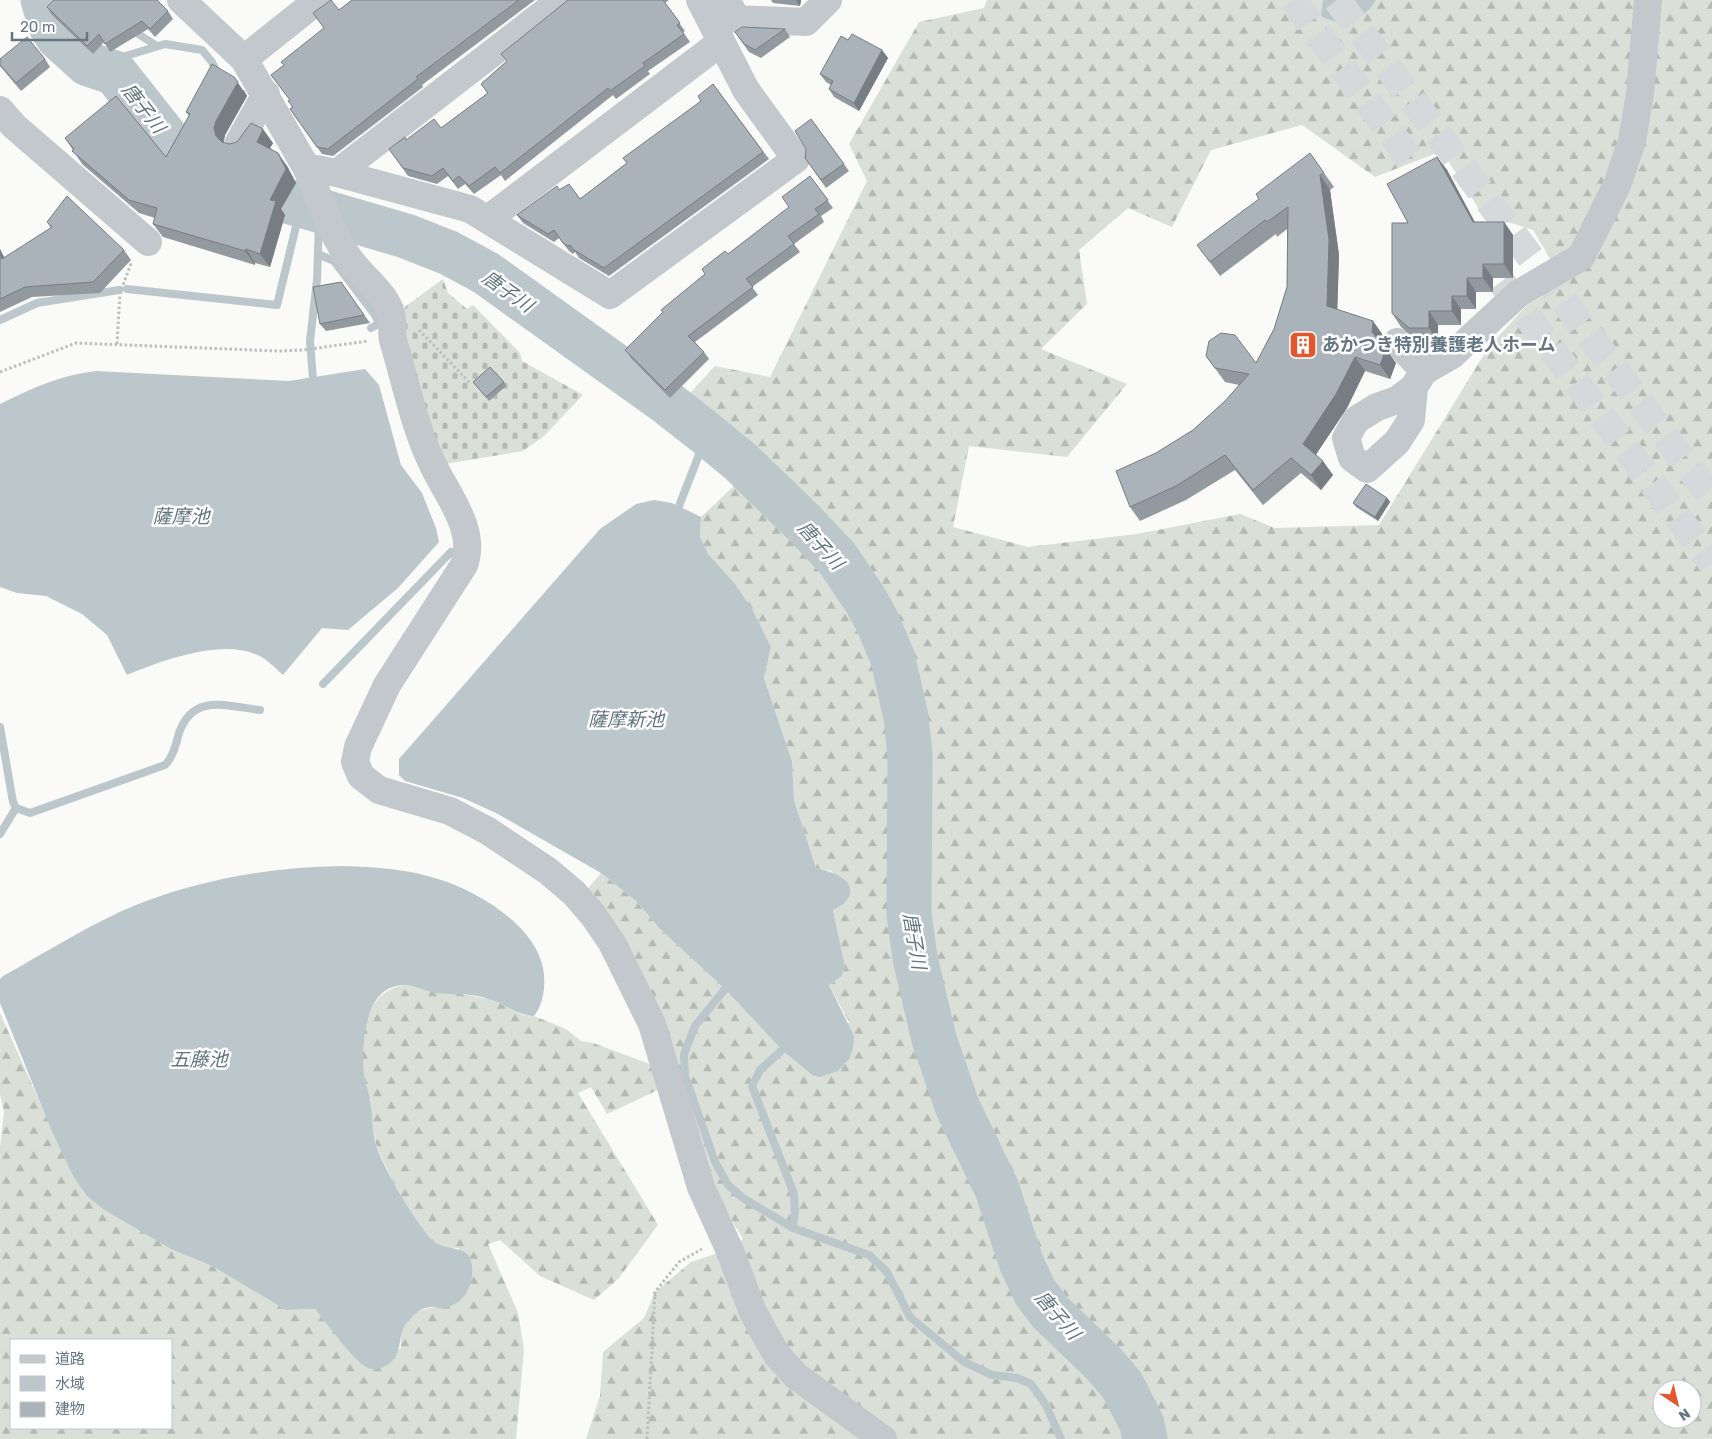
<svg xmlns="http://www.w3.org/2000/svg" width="1712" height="1439" font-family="Rubik,'Noto Sans JP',sans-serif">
  <defs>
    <pattern id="forest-firs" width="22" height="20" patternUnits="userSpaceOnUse" patternTransform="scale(1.25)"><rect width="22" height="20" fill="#dadfd7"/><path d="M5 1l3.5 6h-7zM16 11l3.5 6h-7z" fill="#b4b9b4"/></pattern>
    <pattern id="cemetery-stones" width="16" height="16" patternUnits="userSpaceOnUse" patternTransform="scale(1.25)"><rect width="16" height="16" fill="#dadfd7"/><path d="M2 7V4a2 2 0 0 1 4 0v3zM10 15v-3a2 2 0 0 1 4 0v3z" fill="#b4b9b4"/></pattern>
  </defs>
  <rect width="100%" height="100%" fill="#fafaf8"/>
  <!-- forest -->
  <path fill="url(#forest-firs)" fill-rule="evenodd" d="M987 0H1323L1325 18C1347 26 1364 20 1376 0H1712V1439H586L600 1396 603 1352 644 1318 655 1292 691 1262 721 1252 743 1239 725 1209 696 1136 585 892 601 873 636 901 660 929 725 989 782 1050 812 1075 849 1022 829 985 842 976 845 966 833 910 846 901 832 871 816 868 794 800 792 761 764 678 771 647 708 554 700 536 701 517 736 484 677 425 689 394 715 366 770 377 867 181 849 144 919 22 984 8ZM1302 125 1375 177 1442 151 1482 214 1533 230 1565 283 1526 306 1488 348 1379 525 1275 528 1240 514 1137 534 1028 547 953 527 969 446 1067 457 1127 384 1041 349 1087 304 1079 250 1128 208 1172 227 1211 150ZM1662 1389H1692V1419H1662Z
    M404 985 491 999 523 1015 534 1016 566 1029 581 1041 593 1043 658 1067 660 1089 607 1114 591 1087 578 1093 658 1225 619 1278 594 1300 540 1276 500 1240 488 1244 518 1313 524 1349 516 1439H0V1147L4 1112 0 1094V1013L73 1176 171 1249 212 1266 286 1310 315 1309 357 1360 368 1368 401 1348C398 1320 417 1305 444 1308L459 1248C454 1247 445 1249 440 1246 420 1237 384 1165 376 1144 371 1131 373 1115 371 1102 369 1093 366 1085 364 1076 359 1042 363 992 404 985ZM11 1340H171V1428H11Z"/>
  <!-- cemetery -->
  <path fill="url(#cemetery-stones)" d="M443 279 448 293 467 309 473 305 520 353 522 361 583 395 543 437 523 451 439 465 400 316 406 306Z"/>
  <!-- water -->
  <path fill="#bbc7cb" d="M1323 0H1376C1365 20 1342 29 1321 16Z
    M365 369 379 385 401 465 422 493 436 528 439 542 398 588 348 630 322 628 283 675C275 668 265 657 255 654 220 639 160 661 127 675L107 635 82 614 46 596 17 593 0 587V404C32 388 61 375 96 371L289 381Z
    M654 500 672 503 701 517 700 536 708 554 735 584 752 609 771 647 764 678 792 761 794 800 816 868C829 871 862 880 846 901 843 905 837 908 833 910L845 966 842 976 829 985 854 1036 853 1049 849 1059 838 1071 820 1077 812 1075 782 1050 725 989 660 929 636 901 601 873 496 813 463 798 405 781 399 775V759L600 529 636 504Z
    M343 866C376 867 409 869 441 880 479 892 535 926 543 968 546 983 544 1004 534 1016 517 1015 505 1004 489 999 472 993 454 995 436 993 425 991 414 985 403 985 381 986 371 1004 367 1023 363 1040 362 1058 364 1075 366 1085 370 1095 371 1105 373 1117 372 1131 375 1142 382 1166 415 1222 432 1240 445 1253 470 1242 472 1266 474 1285 464 1305 443 1308 440 1309 436 1307 432 1307 422 1307 417 1312 410 1319 393 1335 408 1356 383 1367 379 1369 372 1370 368 1368 355 1363 326 1322 315 1309L286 1310 212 1266 171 1249 103 1209 87 1196 73 1176 51 1129 0 1003V979L3 976C43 954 82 929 124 910 193 880 269 867 343 866Z"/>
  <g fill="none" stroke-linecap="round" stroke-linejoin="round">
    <!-- stream -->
    <path stroke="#bbc7cb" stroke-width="8" d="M132 30 157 46
      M93 66 165 44 202 50 212 62 218 75
      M318 254 334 261 375 315 379 324 371 328
      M127 289 277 305 301 206
      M0 320 37 303 119 290
      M313 379 310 341 317 280 319 222
      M679 506 707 434
      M323 684 451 552
      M0 727 13 802 16 808 30 813 165 765C173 757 176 744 179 733 193 693 225 706 260 710
      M0 834 16 808
      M725 989 695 1026 684 1054 685 1076 715 1162 728 1185 743 1198 793 1228 869 1255 887 1272 910 1317 964 1362 992 1375 1017 1378 1031 1384 1046 1405 1061 1439
      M782 1050 760 1070 752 1086 794 1194 795 1213 793 1228"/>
    <!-- river -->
    <path stroke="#bbc7cb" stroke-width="45" d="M43 0 51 26 58 37 88 64 115 73 195 174 406 236 449 253 486 273 666 402 707 434 742 463 804 523 837 558 866 601 878 623 893 659 906 717 910 755 909 914 915 958 934 1039 957 1106 997 1189 1021 1262 1035 1292 1051 1313 1104 1364 1122 1385 1142 1424 1145 1439"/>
    <!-- highway-tunnel -->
    <path stroke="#d5d9db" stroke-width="28" stroke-dasharray="28 14" stroke-linecap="butt" d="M1293 0 1438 197
      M1337 0 1712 498
      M1476 248 1712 563"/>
    <!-- path -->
    <path stroke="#bbbfc2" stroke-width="3" stroke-dasharray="2.5 2.5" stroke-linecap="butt" d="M419 330 471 384
      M117 344 120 293 132 261
      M0 372 76 343 279 351 303 350 368 341
      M647 1439 655 1292 679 1262 702 1249"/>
    <!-- minor -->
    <path stroke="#c3c8cc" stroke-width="28" d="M181 0 244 59 306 167 337 173 470 209 610 295 796 159 746 90 700 0
      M726 0 737 19 806 22 828 0
      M244 59 318 0
      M0 110 14 126 148 242
      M239 142 266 94
      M306 167C319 196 329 228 346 254 358 274 381 288 390 310 394 320 391 331 393 340 406 383 414 427 434 467 448 496 477 531 464 565L387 685 358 747 355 762 361 776 379 790 450 811 488 831 548 871 574 893 593 915 612 943 652 1024 701 1187 730 1251 752 1310 766 1336 777 1355 796 1376 883 1439
      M337 173 561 0
      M488 219 720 43
      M1397 342 1424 371
      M1414 387 1411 420 1397 442 1367 469 1352 458 1346 438 1356 420 1377 407 1397 400 1414 387 1424 371 1452 355 1518 294 1581 257 1617 185 1632 141 1640 94 1648 0"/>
  </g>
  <!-- wall -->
  <path fill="#929a9f" d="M352 0H535L422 85 423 87 333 156 322 154 290 109 292 107 290 100 271 75 284 65 324 28 339 10Z
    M568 0H669L665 3 685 31 683 32 690 42 648 71 650 74 616 99 613 95 505 181 501 175 474 194 465 184 458 189 448 176 437 184 408 176 389 149 406 140 441 128 488 94 481 84 507 61Z
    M771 0H801L800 6 773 3Z
    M47 7 168 11 173 19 155 37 148 29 110 52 104 42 93 54 52 15Z
    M785 29 790 37 761 58 749 52 735 32Z
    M848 40 882 50 888 58 859 111 834 97 829 89 831 85 826 82 820 74Z
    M0 59H45L50 67 21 91 0 66Z
    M713 84 769 159 609 276 579 258 575 252 573 254 569 251 559 238 554 242 523 223 517 215 559 190 580 199 627 163 701 101Z
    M244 90 247 96 225 135 224 143 229 144 273 143 270 148 287 166 296 183 281 209 285 215 270 267 255 263V265L163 237 153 224 155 218 139 213 82 164 65 138 166 157 189 116 186 112Z
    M811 119 849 171 826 188 805 158Z
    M1437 157 1447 170 1475 222H1504L1513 235V278H1493V292H1476V309H1461V325H1438V341L1418 342 1401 327 1392 313 1408 223Z
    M1324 173 1334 187 1330 190 1339 255 1337 310 1383 335 1382 345 1396 363 1390 379 1365 371 1347 408 1316 454 1333 475 1321 490 1301 473 1263 505 1235 470 1186 500 1140 521 1130 507 1156 453 1193 430 1225 401 1239 385 1225 382 1206 356 1256 363 1274 329 1287 287V229L1277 237 1276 234 1220 276 1197 245Z
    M810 176 833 208 821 216 824 222 794 244 800 252 752 287 758 295 695 342 704 352 709 359 670 398 631 358 625 350 705 274 728 254 789 208Z
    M47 222 124 250 131 260 100 293 32 297 0 312V249L4 258 51 228Z
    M341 282 370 323 326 331 320 324Z
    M473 382H504L506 386 489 401Z
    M1387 498 1390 502 1378 521 1356 507 1353 503Z"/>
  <!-- shaded-wall -->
  <path fill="#777d82" d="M796 0H801L800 6Z
    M882 50 888 58 859 111 854 103Z
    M234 77 247 96 225 135 223 142 225 150 216 136 214 128 216 121Z
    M263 129 273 143 266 155 257 142Z
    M278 153 287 166 296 183 281 209 285 215 270 267 260 254Z
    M1437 157 1447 170 1482 236 1473 222Z
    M1320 175 1330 190 1339 255 1337 321 1327 306Z
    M1504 222 1513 235V278L1504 264Z
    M0 249 10 269 2 259 0 254Z
    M246 249 255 263V265L245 251Z
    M1483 264 1493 278V292L1483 278Z
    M1467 278 1476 292V309L1467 296Z
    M1452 296 1461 309V325L1452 311Z
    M1429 311 1438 325V341L1429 328Z
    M1373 321 1383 335 1382 346 1372 332Z
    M1386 349 1396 363 1390 379 1380 365Z
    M1355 357 1365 371 1347 408 1313 459 1303 444Z
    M1323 461 1333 475 1321 490 1311 475Z
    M1387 498 1390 502 1378 521 1375 517Z"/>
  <!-- building -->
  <path fill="#aab3b9" stroke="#777d82" d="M54 0H157L168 11 150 29 142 21 105 44 99 34 87 46 47 7Z
    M331 0 339 10 352 0H519L416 77 418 79 328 149 317 147 290 109 293 107 288 101 290 100 271 75 284 65 281 62 324 28 313 13Z
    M568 0H663L680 23 677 25 684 34 643 63 645 66 610 91 608 88 500 173 495 167 469 186 459 176 453 181 443 168 432 176 403 168 389 149 405 137 406 140 434 119 441 128 488 93 481 84 507 61 501 54Z
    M742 27 785 29 755 50 744 44 735 32Z
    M852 34 882 50 854 103 829 89 833 81 820 74 841 36 848 40Z
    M27 37 45 59 16 83 0 65V59Z
    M212 64 234 77 238 82 216 121 214 128 216 136 222 142 229 144 237 142 251 123 263 129 257 142 278 153 286 169 270 200 276 201 260 254 246 249 245 251 153 224 157 208 129 200 72 151 74 149 65 138 116 96 166 157 190 114 186 112Z
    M713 84 763 152 604 268 574 250 570 245 568 246 563 243 554 230 548 234 517 215 557 186 559 190 569 184 580 199 627 163 623 158 701 101 698 96Z
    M811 119 844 164 821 180 805 158 806 149 795 131Z
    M1310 153 1324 173 1320 175 1329 240 1327 306 1373 321 1372 332 1386 349 1380 365 1355 357 1336 394 1303 444 1323 461 1311 475 1291 458 1253 490 1225 455 1176 486 1130 507 1116 471 1156 453 1193 430 1225 401 1249 374 1215 368 1206 356 1209 341 1221 333 1235 335 1256 363 1274 329 1287 287 1288 207 1267 222 1265 220 1210 262 1197 245 1259 199 1256 194Z
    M1437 157 1473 222H1504V264H1483V278H1467V296H1452V311H1429V328H1409L1392 313V223H1408L1387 184Z
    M810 176 828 200 815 209 819 214 788 236 794 244 746 279 753 287 688 336 704 352 665 390 625 350 663 312 661 310 705 274 702 269 725 251 728 254 789 207 782 197Z
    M67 196 124 250 93 282 25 287 0 299V254L2 259 52 227 47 222Z
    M341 282 364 315 320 324 313 287Z
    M490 367 504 382 486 397 473 382Z
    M1366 484 1387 498 1375 517 1353 503Z"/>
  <!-- icons -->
  <defs>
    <symbol id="building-square" viewBox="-11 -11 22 22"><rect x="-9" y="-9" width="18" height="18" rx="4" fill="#e4572e" stroke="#fff"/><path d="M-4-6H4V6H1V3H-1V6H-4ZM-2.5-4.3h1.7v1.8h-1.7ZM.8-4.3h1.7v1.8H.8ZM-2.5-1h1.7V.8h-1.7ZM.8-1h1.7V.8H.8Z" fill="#fff"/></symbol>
  </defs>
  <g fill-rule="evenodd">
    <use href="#building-square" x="1287" y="329" width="32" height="32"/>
  </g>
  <g text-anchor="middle" stroke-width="5" stroke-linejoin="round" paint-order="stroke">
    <!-- poi labels -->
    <g font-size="18" font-weight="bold" fill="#657683" stroke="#fff" text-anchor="start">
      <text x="1322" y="351">あかつき特別養護老人ホーム</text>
    </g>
    <!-- water labels -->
    <g font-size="19" font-style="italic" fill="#60757c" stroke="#fff">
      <text transform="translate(144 108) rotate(52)" y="7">唐子川</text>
      <text transform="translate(508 291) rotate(35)" y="7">唐子川</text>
      <text x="181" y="523">薩摩池</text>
      <text transform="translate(821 545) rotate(48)" y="7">唐子川</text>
      <text x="626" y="726">薩摩新池</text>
      <text transform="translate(915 941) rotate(80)" y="7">唐子川</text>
      <text x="199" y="1066">五藤池</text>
      <text transform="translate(1058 1315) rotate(49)" y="7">唐子川</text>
    </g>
  </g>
  <!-- legend -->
  <rect x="10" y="1339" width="162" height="90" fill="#ffffff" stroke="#c1c8cd"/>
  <rect x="20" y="1355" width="25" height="8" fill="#c3c8cc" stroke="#c1c8cd"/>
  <text x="55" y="1364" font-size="15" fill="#657683">道路</text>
  <rect x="20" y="1376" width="25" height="15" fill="#bbc7cb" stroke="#c1c8cd"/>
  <text x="55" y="1389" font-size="15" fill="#657683">水域</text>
  <rect x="20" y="1402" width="25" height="15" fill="#aab3b9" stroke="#c1c8cd"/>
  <text x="55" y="1414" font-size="15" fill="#657683">建物</text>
  <!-- north arrow -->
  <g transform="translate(1677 1404) rotate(145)"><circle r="24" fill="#ffffff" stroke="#c1c8cd"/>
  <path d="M0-4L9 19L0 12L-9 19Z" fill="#e4572e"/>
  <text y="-8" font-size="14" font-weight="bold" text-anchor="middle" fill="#657683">N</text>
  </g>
  <!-- scale -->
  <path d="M12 32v8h75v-8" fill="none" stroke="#657683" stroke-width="2.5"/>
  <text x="20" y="32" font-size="15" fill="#657683" stroke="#ffffff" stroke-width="4" paint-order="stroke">20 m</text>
</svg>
